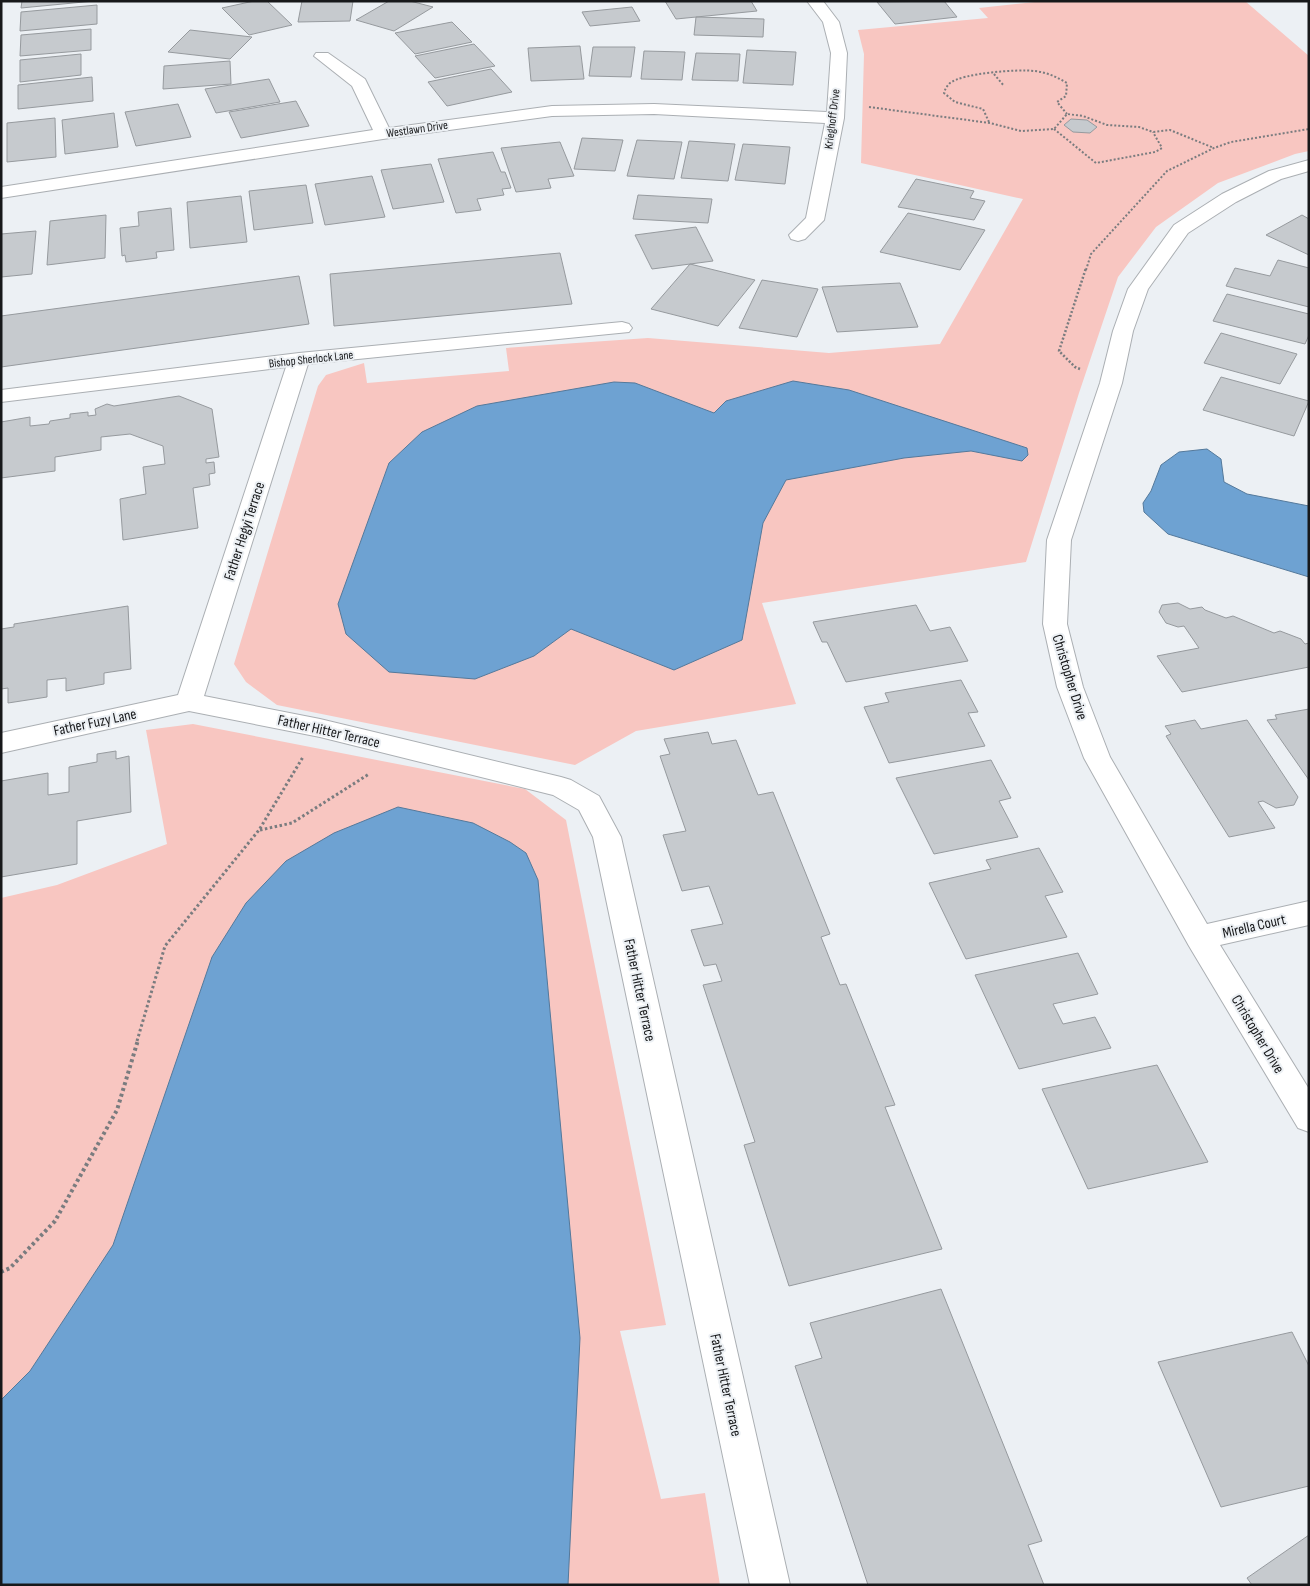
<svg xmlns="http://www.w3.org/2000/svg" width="1310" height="1586" font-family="'Sofia Sans Condensed',sans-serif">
  <rect width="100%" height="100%" fill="#ecf0f4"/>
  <!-- green -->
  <path fill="#f8c6c1" d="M1044 1H1245L1309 56V151L1295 154 1218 183 1156 227 1118 277 1079 393 1026 562 762 603 796 704 636 731 575 765 277 705 246 682 234 664 318 386 326 375 364 363 367 383 509 371 506 348 648 338 829 353 940 344 1023 199 861 163 864 54 858 30 988 18 979 8Z
    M193 724 525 789 566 820 666 1325 620 1331 661 1499 705 1493 720 1585H1V898L57 885 167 844 146 730Z"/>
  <!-- water -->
  <path fill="#6ea2d2" stroke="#54799b" d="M793 381 849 390 1027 448 1028 455 1022 461 971 451 904 458 786 480 763 523 742 640 674 670 571 629 534 656 475 679 389 672 346 634 338 604 389 463 422 432 477 406 614 382 635 383 714 413 726 401Z
    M1207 449 1221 459 1224 482 1247 494 1309 506V577L1168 534 1144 512 1143 503 1151 491 1161 465 1179 452Z
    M398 807 473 823 510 842 526 853 538 880 580 1338 568 1585H1V1400L30 1371 113 1245 212 957 246 903 286 861 334 833Z"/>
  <!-- building -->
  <path fill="#c6cace" stroke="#969a9e" d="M22 1H94L21 8Z
    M254 1H267L292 25 249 35 222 8Z
    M302 1H353L350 21 298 22Z
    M389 1H410L433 7 394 31 356 20Z
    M665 1H751L757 11 676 19Z
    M944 1 957 17 895 24 877 2Z
    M97 5V24L20 31 21 12Z
    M632 7 640 21 590 26 582 12Z
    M696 17 764 19 763 37 694 35Z
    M452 22 472 42 415 54 395 33Z
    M91 29V50L20 56 21 35Z
    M190 30 252 37 230 59 168 52Z
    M474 44 495 66 435 78 415 56Z
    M580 46 584 79 531 81 528 48Z
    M593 47H635L631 77 589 76Z
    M747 50 796 52 793 85 743 83Z
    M644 51 685 52 682 80 641 79Z
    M696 53 740 54 738 81 692 80Z
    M81 54V75L20 82V60Z
    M230 61 231 84 163 89 164 66Z
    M491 69 512 92 447 106 428 82Z
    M92 77 93 101 18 109V85Z
    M269 79 280 102 216 113 205 89Z
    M296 101 309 126 241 138 229 112Z
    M178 104 191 137 136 146 125 112Z
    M114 113 118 147 65 154 62 120Z
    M55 118 56 157 7 162V123Z
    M1071 119 1087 120 1097 127 1090 133 1073 132 1064 125Z
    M582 138 623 140 615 171 574 169Z
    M637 140 682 142 674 179 627 176Z
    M689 141 735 144 728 181 681 178Z
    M560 142 574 176 548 179 551 188 516 192 501 148Z
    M743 144 790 147 785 184 735 180Z
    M493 152 501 172H505L511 188 502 189 504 195 477 199 481 210 456 213 438 159Z
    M431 164 444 202 393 209 381 170Z
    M372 176 385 217 325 225 315 184Z
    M916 179 974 191 970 198 985 201 974 220 898 207Z
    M306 185 313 223 254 230 249 191Z
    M638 195 712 199 708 223 633 219Z
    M241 196 247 242 190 248 187 202Z
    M171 208 174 250 156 252 157 258 126 262 125 255 122 256 120 228 139 226 138 212Z
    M908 213 985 230 960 270 880 252Z
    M106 215 105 258 47 265 50 221Z
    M1302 215 1309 219V255L1266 235Z
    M696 227 713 261 652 269 635 235Z
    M36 231 32 274 1 277V234Z
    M560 253 572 304 334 326 330 274Z
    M1278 260 1309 268V307L1226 286 1235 268 1270 276Z
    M690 264 755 280 718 326 651 309Z
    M299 276 309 324 1 367V316Z
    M762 280 818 289 797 337 739 328Z
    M900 283 918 327 837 332 822 287Z
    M1227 294 1309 314V335L1305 344 1213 321Z
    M1221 333 1297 354 1280 384 1204 363Z
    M1221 377 1309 401 1294 436 1203 410Z
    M179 396 212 409 219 457 206 459V463L214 462 215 473 209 474 210 485 193 488 198 528 123 540 120 499 146 494 143 467 165 464 163 446 130 434 101 437V450L55 457V471L1 478V422L30 417V426L49 424 50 421 70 418V414L88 412V416L96 415 95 409 107 404 114 406Z
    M1178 603 1190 609 1202 607 1205 610 1226 618 1233 616 1274 633 1280 631 1301 639 1305 644 1309 643V667L1182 692 1157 656 1199 648 1184 626 1178 627 1166 623 1159 612 1162 605Z
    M916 605 930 631 950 627 968 661 846 682 827 642H822L813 622Z
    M128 606 131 669 104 673V684L66 691V678L47 680V697L8 703V688L1 689V629L14 627V624Z
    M961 680 978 712 968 713 985 746 889 763 864 707 889 702 885 693Z
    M1309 709V780L1267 720 1277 719 1275 715Z
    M1195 720 1201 729 1247 720 1298 797 1294 805 1276 808 1263 801 1258 802 1275 828 1229 837 1166 736 1171 734 1165 726Z
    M708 732 712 744 736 740 758 795 773 792 830 934 821 937 840 985 846 984 895 1105 885 1107 942 1249 789 1286 744 1145 755 1142 703 985 722 981 716 964 704 966 691 930 723 924 709 886 682 891 663 835 686 831 660 756 670 754 664 739Z
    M116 751V759L129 756 131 812 77 821V864L1 877V781L48 773V795L69 792V767L97 762V754Z
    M991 760 1011 798 999 801 1018 837 934 854 896 778Z
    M1039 848 1063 892 1045 896 1067 937 966 959 929 883 991 869 986 860Z
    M1078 953 1098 994 1053 1004 1063 1024 1095 1017 1111 1048 1019 1069 975 975Z
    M1157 1065 1208 1162 1088 1189 1042 1089Z
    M941 1289 1042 1541 1028 1545 1044 1585H868L795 1366 822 1358 810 1323Z
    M1292 1332 1309 1366V1486L1221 1507 1158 1362Z
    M1309 1535V1585H1252L1247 1578Z"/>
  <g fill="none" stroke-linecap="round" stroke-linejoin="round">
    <defs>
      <path id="minor" d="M807 1H823L839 22 847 53 844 118 824 220 805 239 798 241 791 239 789 235 806 218 825 123 654 114 552 116 383 139 1 198V187L373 130 352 86 314 56 316 53H328L365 79 389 128 552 106 654 104 827 112 831 53 823 22Z
        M1309 160V171L1281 179 1236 202 1188 233 1148 289 1133 331 1122 383 1071 540 1067 624 1083 687 1110 757 1207 924 1309 901V925L1220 945 1309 1089V1132L1298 1128 1189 946 1084 758 1057 687 1043 624 1047 540 1100 383 1113 331 1128 289 1174 225 1222 194 1269 171Z
        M622 322 629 324 632 328 629 332 308 364 204 696 320 719 561 777 571 780 599 796 621 837 790 1585H750L593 837 579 810 553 795 320 737 189 711 1 753V733L178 695 286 367 1 402V390L299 353Z"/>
    </defs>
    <!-- minor casing -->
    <use href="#minor" stroke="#abafb3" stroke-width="2"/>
    <!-- path-far3 -->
    <path stroke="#7a7c7f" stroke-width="2" stroke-dasharray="2 2" stroke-linecap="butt" d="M994 74 1004 86
      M869 107 990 123 1021 131 1054 129 1067 114 1083 116 1107 125 1139 127 1153 132 1170 130 1214 148
      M989 122 983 109 955 102 944 93C945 89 947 86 950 83 963 73 1018 69 1034 71 1046 72 1057 77 1067 83L1066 96 1057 102 1067 114
      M1054 129 1096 163 1155 152 1162 148 1153 132
      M1086 270 1091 254 1167 171 1214 148 1231 142 1309 129"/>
    <!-- path-far2 -->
    <path stroke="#7a7c7f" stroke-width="2.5" stroke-dasharray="2 2" stroke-linecap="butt" d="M1080 369 1075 367 1059 351 1086 268"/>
    <!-- path-far1 -->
    <path stroke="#7a7c7f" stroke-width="3" stroke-dasharray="2.5 2.5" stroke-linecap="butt" d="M260 830 292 823 369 774
      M137 1041 165 946 259 830 303 757"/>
    <!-- path -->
    <path stroke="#7a7c7f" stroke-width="4" stroke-dasharray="3 3" stroke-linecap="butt" d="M1 1272 10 1268 55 1221 117 1110 138 1040"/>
    <!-- minor -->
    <use href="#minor" fill="#fff" fill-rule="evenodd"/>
  </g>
  <g text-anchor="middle" stroke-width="4" stroke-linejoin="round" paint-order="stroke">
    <!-- far-street labels -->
    <g font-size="12" fill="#17181a" stroke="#ecf0f4">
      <text transform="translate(832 119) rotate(-83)" y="4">Krieghoff Drive</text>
      <text transform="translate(417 129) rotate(-8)" y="4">Westlawn Drive</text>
      <text transform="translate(311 359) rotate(-6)" y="4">Bishop Sherlock Lane</text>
    </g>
    <!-- street labels -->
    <g font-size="15" fill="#17181a" stroke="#ecf0f4">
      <text transform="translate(244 531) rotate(-72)" y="5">Father Hegyi Terrace</text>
      <text transform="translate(1070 677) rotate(73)" y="5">Christopher Drive</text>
      <text transform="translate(95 722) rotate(-12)" y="5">Father Fuzy Lane</text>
      <text transform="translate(329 731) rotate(13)" y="5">Father Hitter Terrace</text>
      <text transform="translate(1254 926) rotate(-13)" y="5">Mirella Court</text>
      <text transform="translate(640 990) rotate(78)" y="5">Father Hitter Terrace</text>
      <text transform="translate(1258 1034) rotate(59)" y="5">Christopher Drive</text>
      <text transform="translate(726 1385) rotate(78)" y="5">Father Hitter Terrace</text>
    </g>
  </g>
  <!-- border -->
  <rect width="1310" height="1586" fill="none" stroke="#17181a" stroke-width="5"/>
</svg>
